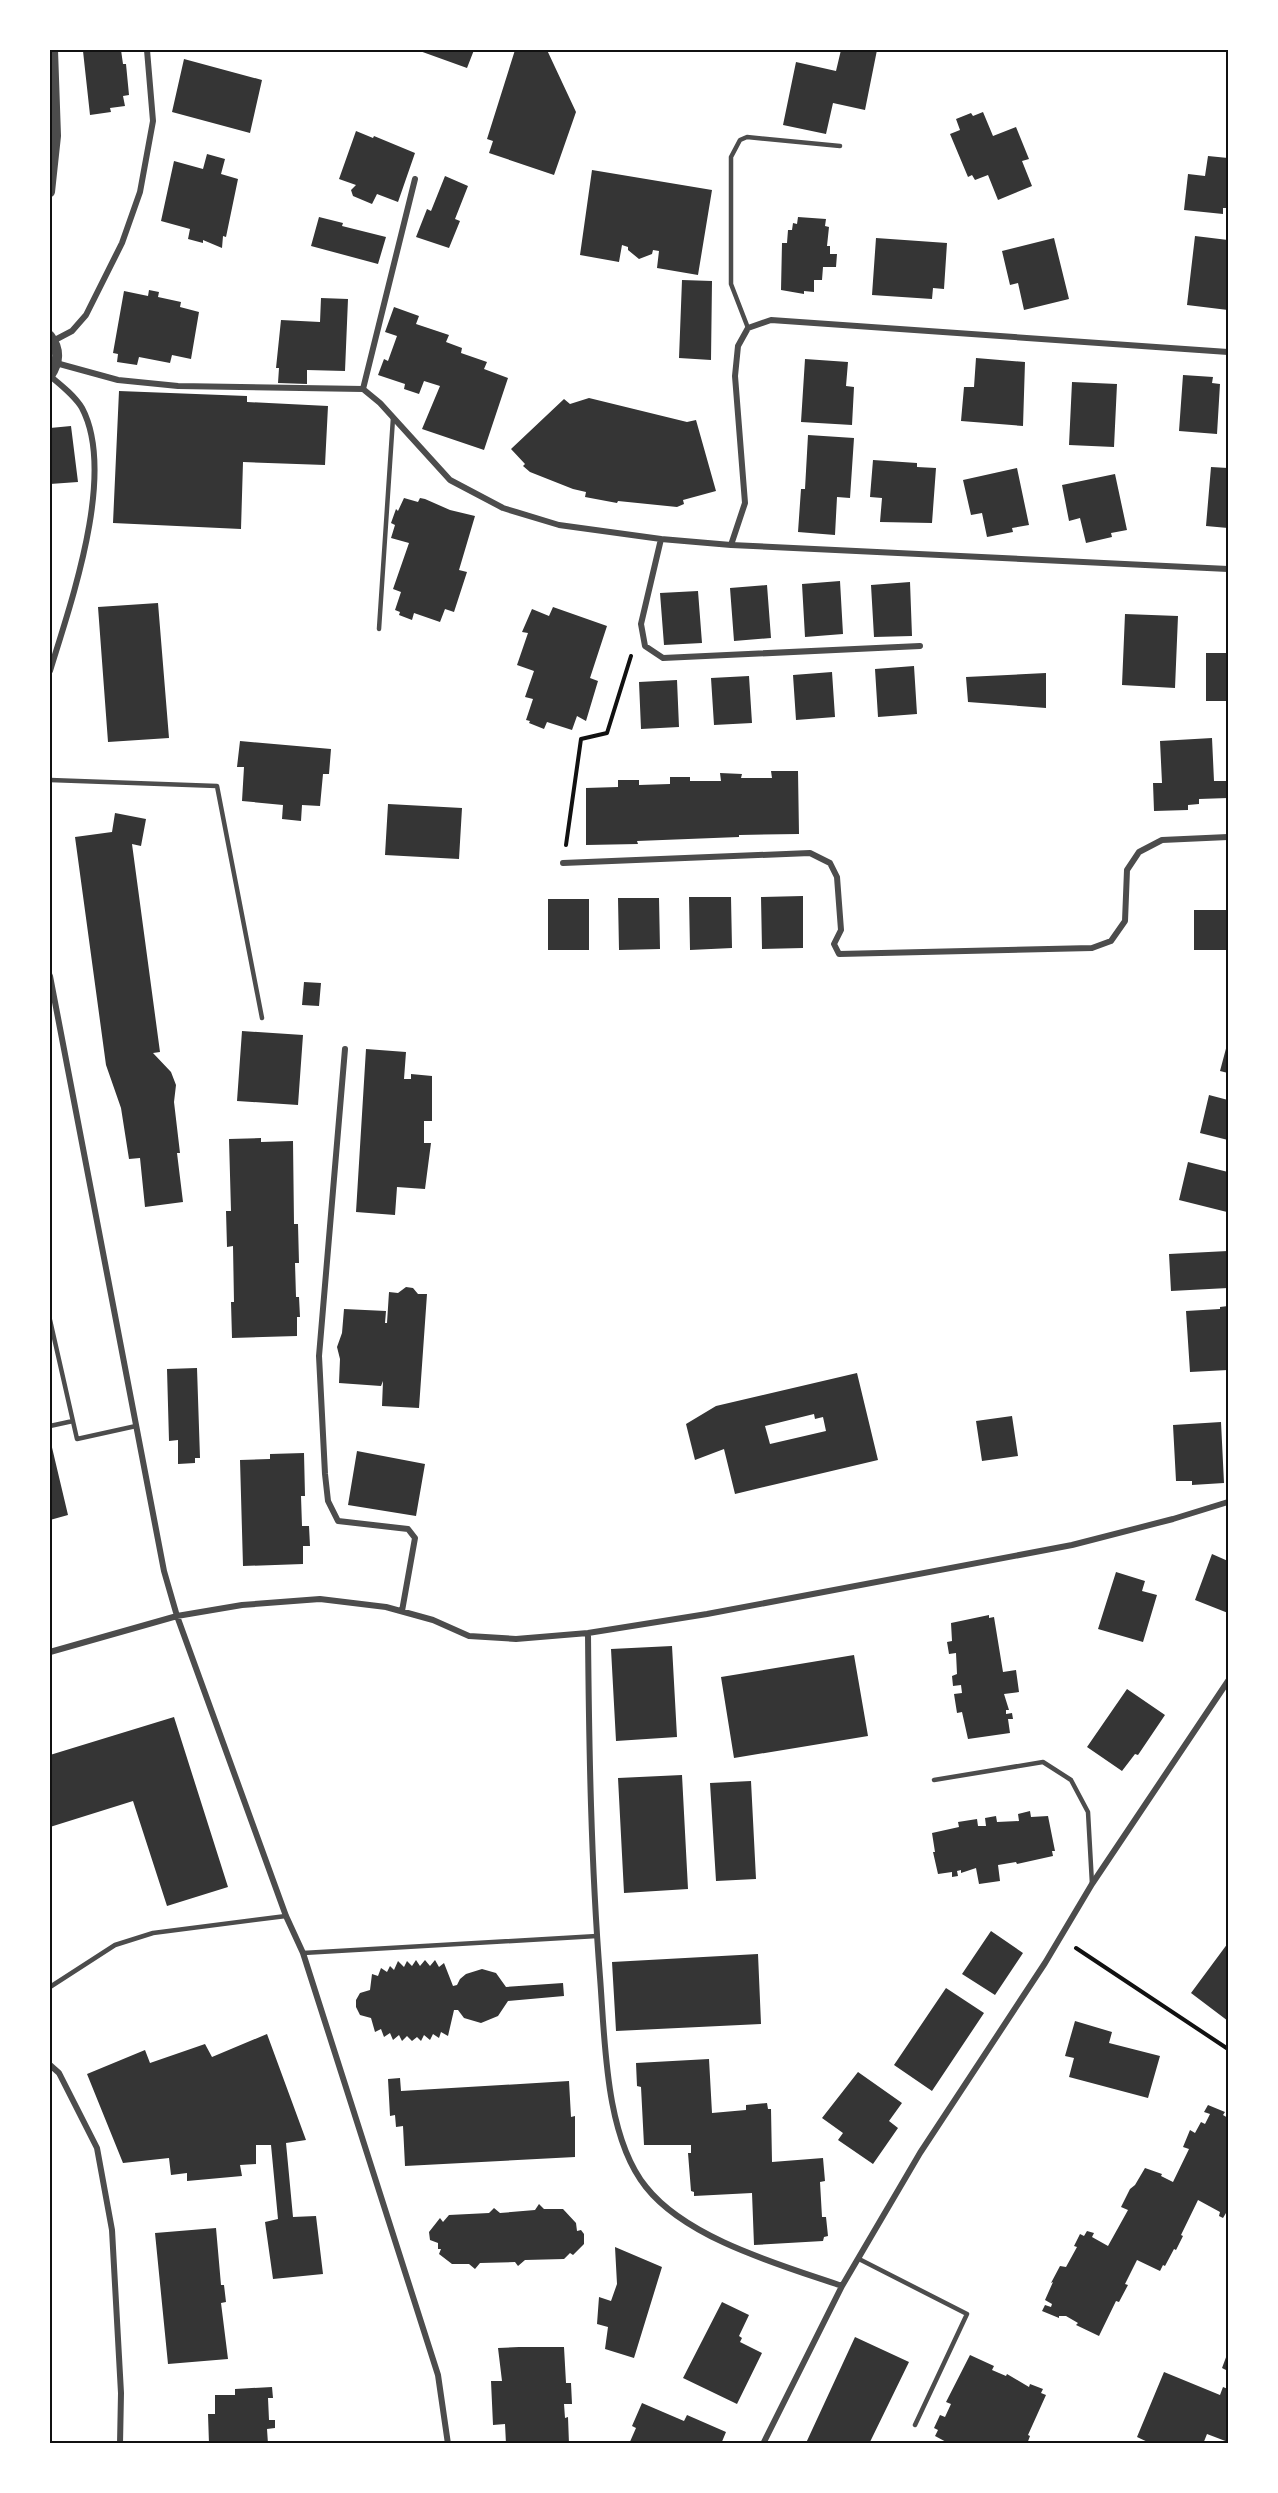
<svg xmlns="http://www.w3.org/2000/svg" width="1278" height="2493" font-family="'IBM Plex Sans',sans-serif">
  <rect width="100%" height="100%" fill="#fff"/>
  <!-- building -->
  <path fill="#353535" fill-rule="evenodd" d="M88 50H121L123 64H126L129 95 123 96 125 106 110 108 111 112 90 115 83 51Z
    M417 50H474L467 68Z
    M515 50H547L576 112 554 175 489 153 493 141 487 139Z
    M841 50H877L865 110 833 103 826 134 783 125 796 62 836 71Z
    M184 59 262 80 250 133 172 112Z
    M983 112 993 136 1016 127 1029 159 1022 161 1032 186 998 200 988 175 975 180 972 175 968 177 950 134 960 130 956 119 971 113 973 116Z
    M356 131 373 138 374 136 415 153 398 202 377 194 372 204 353 196 351 190 356 185 339 179Z
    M207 154 225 159 221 174 238 179 226 237 223 236 222 248 203 240V243L188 239 190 229 161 221 174 161 203 169Z
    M1208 156 1228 158V208H1223V214L1184 210 1188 174 1205 176Z
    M592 170 712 190 698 275 657 268 659 251 653 250 652 254 639 259 628 250V247L622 245 619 262 580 255Z
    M445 176 468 186 455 219 460 221 449 248 416 237 427 209 431 211Z
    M319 217 343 223 342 226 386 237 378 264 311 246Z
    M798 217 826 219 825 226 829 227 827 246H830V254H837L836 267H823L822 280H814V292L804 291V294L781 290 782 243H787L788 230H792L793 223 797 224Z
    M1195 236 1228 240V310L1187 305Z
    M876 238 947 243 944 289 933 288 932 299 872 295Z
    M1054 238 1069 299 1024 310 1018 283 1010 285 1002 251Z
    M682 280 712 281 711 360 679 358Z
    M149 290 159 292 158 297 181 302 180 307 199 312 191 359 172 355 170 363 139 357 137 365 117 362 118 354 113 353 124 291 148 296Z
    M321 298 348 299 345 371 307 370V384L278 383 279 368H276L281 320 320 322Z
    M394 307 419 316 416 324 449 335 446 342 462 348 461 353 487 362 484 369 508 378 484 450 422 429 440 386 424 381 419 394 404 389 405 384 378 375 384 359 388 361 397 336 385 332Z
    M976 358 1025 362 1023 426 961 421 964 387H974Z
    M805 359 848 362 846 386 854 387 852 425 801 422Z
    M1183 375 1213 377 1212 383 1220 384 1217 434 1179 431Z
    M1072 382 1117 384 1114 447 1069 445Z
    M119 391 247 396V402L328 406 325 465 243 462 241 529 113 523Z
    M589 398 687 422 696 420 716 491 683 500 684 504 677 507 618 501 617 503 585 497 586 492 573 489 530 472 523 466 525 464 511 449 564 399 570 404Z
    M71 426 78 482 50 484V428Z
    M808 435 854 438 850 498 837 497 835 535 798 532 801 489H805Z
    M873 460 917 463V467L936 468 932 523 880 522 882 498 870 497Z
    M1211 467 1228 468V528L1206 526Z
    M1017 468 1029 525 1012 528 1013 532 987 537 982 513 971 515 963 480Z
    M1115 474 1127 530 1111 533 1112 537 1086 543 1080 518 1069 521 1062 485Z
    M404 498 418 502 420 498 425 499 450 510 475 516 459 570 467 572 454 612 445 609 440 622 414 613 412 620 399 615 400 612 395 610 401 592 393 589 409 543 391 538 395 525 391 523 396 509 398 511Z
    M840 581 843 634 805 637 802 584Z
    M910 582 912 636 874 637 871 585Z
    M767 585 771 638 734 641 730 588Z
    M698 591 702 643 664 645 660 593Z
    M158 603 169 738 108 742 98 607Z
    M553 607 607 626 590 678 598 681 586 721 577 716 572 730 547 722 544 729 529 723 530 721 526 720 533 699 525 697 534 671 517 665 528 633 522 632 532 609 549 616Z
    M1125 614 1178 616 1175 688 1122 685Z
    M1206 653H1228V701H1206Z
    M914 666 917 714 878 717 875 669Z
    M832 672 835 717 796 720 793 675Z
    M1046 673V708L968 702 966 677Z
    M749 676 752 723 714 725 711 678Z
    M677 680 679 727 641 729 639 682Z
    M1212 738 1214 781H1228V798L1199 799V804L1188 805V810L1154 811 1153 783H1162L1160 741Z
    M240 741 331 749 329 774H323L320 806 302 805 301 821 282 819 283 805 242 801 244 767H237Z
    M771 771H798L799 834 739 835V837L637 841 638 844 586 845V788L618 787V780H639V785L670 784V777H690V781H721L720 773 742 774 741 778H772Z
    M388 804 462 808 459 859 385 855Z
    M115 813 146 819 141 846 132 844 160 1052 153 1053 171 1072 176 1085 174 1102 180 1153H177L183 1202 145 1207 140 1158 129 1159 121 1108 106 1065 75 837 112 832Z
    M803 896V948L762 949 761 897Z
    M689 897H731L732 948 690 950Z
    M618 898H659L660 949 619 950Z
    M548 899H589V950H548Z
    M1194 910H1228V950H1194Z
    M304 982 321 983 319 1006 302 1005Z
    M242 1031 303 1035 298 1105 237 1101Z
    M1228 1041V1073L1220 1071Z
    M366 1049 406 1052 404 1079H411V1074L432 1076V1121H424V1143H431L425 1189 397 1187 395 1215 356 1212Z
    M1209 1095 1228 1100V1140L1200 1133Z
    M261 1138V1142L293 1141 294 1224H298L299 1263H295L296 1297H299L300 1317H297V1336L232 1338 231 1302H234L233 1246 227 1247 226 1211H231L229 1139Z
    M1188 1162 1228 1172 1227 1212 1179 1200Z
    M1228 1251V1288L1171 1291 1169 1254Z
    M406 1287 413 1288 418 1294H427L419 1408 382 1406 383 1381 381 1386 339 1383 340 1359 337 1347 342 1333 344 1309 386 1311 385 1323H387L389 1292 398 1293Z
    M1228 1306V1370L1190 1372 1186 1311 1220 1309V1307Z
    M197 1368 200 1458H195V1463L178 1464V1440L169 1441 167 1369Z
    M857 1373 878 1460 735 1494 724 1449 695 1460 686 1424 716 1406ZM814 1414 815 1419 823 1417 826 1431 770 1444 765 1426Z
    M1012 1416 1018 1456 982 1461 976 1421Z
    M1221 1422 1224 1483 1192 1485V1481H1176L1173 1425Z
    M50 1439 68 1515 50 1520Z
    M357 1451 425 1464 416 1516 348 1505Z
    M304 1453 305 1496H301L302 1526H309L310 1546H303V1564L243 1566 240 1460 270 1459V1454Z
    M1212 1554 1228 1561V1613L1195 1600Z
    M1116 1572 1145 1581 1142 1591 1157 1595 1143 1642 1098 1629Z
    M989 1615V1618L994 1617 1003 1672 1016 1670 1019 1692 1004 1694 1009 1710H1006V1714L1012 1713 1013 1719H1008L1010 1733 968 1739 962 1712 957 1713 954 1694 962 1693 961 1685 953 1686 952 1676 957 1674 956 1653 949 1654 947 1642 952 1641 951 1623Z
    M672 1646 677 1737 616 1741 611 1649Z
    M854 1655 868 1736 734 1758 721 1677Z
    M1127 1689 1165 1715 1138 1755 1135 1754 1122 1771 1087 1747Z
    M174 1717 228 1887 167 1906 133 1801 50 1827V1755Z
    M682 1775 688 1889 624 1893 618 1778Z
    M751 1781 756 1879 716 1881 710 1783Z
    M1030 1811 1031 1817 1048 1816 1055 1851H1052L1053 1856 1017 1864 1016 1862 998 1865 1000 1881 979 1884 976 1868 961 1873V1870L957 1871 958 1876 952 1877V1872L938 1874 933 1852H935L932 1833 959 1827 958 1822 977 1819 978 1826H986L985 1818 996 1816 997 1822 1019 1821 1018 1814Z
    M991 1931 1023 1953 995 1995 962 1974Z
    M1228 1943V2021L1191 1993Z
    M758 1954 761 2024 616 2031 612 1962Z
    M416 1960 420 1966 425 1960 430 1966 435 1960 439 1967 444 1963 453 1986 457 1985 460 1979 466 1974 482 1969 496 1973 506 1987 563 1983 564 1996 508 2001 498 2016 481 2023 464 2018 458 2010H454L448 2036 441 2032 439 2038 433 2034 430 2040 424 2035 421 2041 417 2037 412 2041 407 2036 402 2041 399 2035 393 2040 390 2033 384 2037 381 2029 375 2032 371 2018 360 2015 356 2007V2000L360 1993 370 1990 372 1974 378 1976 381 1968 387 1972 390 1966 394 1970 398 1961 404 1967 407 1961 412 1966Z
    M946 1988 984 2013 932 2091 894 2065Z
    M1075 2021 1112 2032 1109 2043 1160 2056 1148 2098 1069 2077 1074 2058 1065 2056Z
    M267 2034 306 2140 286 2143 293 2217 316 2216 323 2274 273 2279 265 2222 278 2219 271 2145H256V2164L240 2165 242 2176 187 2181V2173L171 2175 169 2158 123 2163 87 2074 145 2050 150 2063 205 2044 212 2057Z
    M709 2059 712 2113 746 2110V2105L767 2103 768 2109H771L772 2162 823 2158 825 2181 820 2182 822 2217H826L828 2236 824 2237 823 2241 754 2245 752 2193 694 2196V2192L691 2191 688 2153H691V2145H644L641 2087 637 2086 636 2063Z
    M858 2072 902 2103 889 2121 898 2128 873 2164 838 2140 843 2133 822 2118Z
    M400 2078 401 2091 569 2081 571 2117 575 2116V2157L405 2166 403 2126 396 2127 395 2115 390 2116 388 2079Z
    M1208 2105 1225 2112 1223 2115 1228 2118V2215L1226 2213 1223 2218 1219 2216 1220 2212 1198 2200 1181 2235 1183 2236 1176 2250 1174 2249 1165 2266 1163 2265 1160 2271 1137 2260 1125 2284 1128 2285 1119 2302 1116 2301 1099 2336 1076 2325 1078 2323 1066 2316H1059V2318L1042 2311 1045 2305 1051 2307 1052 2304 1045 2300 1053 2282 1051 2283 1060 2266 1066 2267 1077 2247 1074 2246 1080 2234 1084 2236 1087 2231 1094 2233 1092 2237 1108 2246 1128 2210 1121 2207 1130 2189 1135 2185 1145 2168 1162 2174 1161 2176 1173 2182 1189 2149 1183 2147 1190 2130 1195 2133 1201 2122 1205 2124 1210 2114 1204 2112Z
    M539 2204 544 2209H563L576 2223 577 2231 581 2230 584 2234V2244L573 2255 570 2253 564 2259 525 2260 518 2266 515 2262 480 2263 475 2269 469 2264H452L439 2254 441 2249H438V2243L430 2240 429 2232 440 2218 443 2222 449 2215 489 2213 494 2208 500 2213 535 2210Z
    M216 2228 221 2285H224L226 2302 221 2303 228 2359 168 2364 155 2233Z
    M615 2247 662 2267 634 2358 605 2349 608 2327 597 2324 599 2297 611 2301 617 2284Z
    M722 2302 749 2315 739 2336 742 2338 740 2342 762 2353 737 2404 683 2378Z
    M855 2337 909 2362 869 2444 806 2443Z
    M519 2347H564L566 2383H571L572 2404H564L565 2418 568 2417 569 2444H506L505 2424 493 2425 491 2381H502L498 2348Z
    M1228 2352V2371L1222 2368Z
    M970 2355 994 2366 992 2370 1006 2376 1007 2374 1029 2387 1030 2384 1043 2389 1041 2393 1046 2395 1028 2435 1030 2436 1027 2444H950L935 2436 938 2430 934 2428 940 2415 945 2417 951 2404 946 2402Z
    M1164 2372 1220 2395 1223 2387 1228 2389V2442L1207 2434 1203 2444H1152L1137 2437Z
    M272 2387 273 2398H268L269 2420H275V2428L267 2429 268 2444H209L208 2414H215V2395H235V2389Z
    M642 2403 684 2421 687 2415 726 2432 721 2444H629L636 2428 632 2426Z"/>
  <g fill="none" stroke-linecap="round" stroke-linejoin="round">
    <!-- path -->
    <path stroke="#111" stroke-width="4" d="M566 845 581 739 607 733 631 656
      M1076 1948 1228 2049"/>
    <!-- service -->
    <path stroke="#4c4c4c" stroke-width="4.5" d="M748 328 731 284V157L740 140 747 137 840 146
      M379 629 393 418
      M50 780 217 786 262 1018
      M50 1320 77 1439 136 1426
      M50 1426 73 1421
      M934 1780 1043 1762 1071 1780 1088 1812 1092 1884
      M303 1953 597 1936
      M50 1987 115 1945 153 1933 286 1916
      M859 2259 967 2314 915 2425"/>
    <!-- minor -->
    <path stroke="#4c4c4c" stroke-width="6" d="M53 341 72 331 86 315 122 243 140 192 153 121 147 50
      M56 363 118 380 178 386 363 389 415 179
      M363 389 380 403 450 480 503 508 559 525 661 539 641 624 645 646 663 658 920 646
      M661 539 731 545 1228 569
      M731 545 745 503 735 376 738 346 748 328 771 320 1228 352
      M50 671C70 605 117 474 82 408 75 396 61 385 50 376
      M563 863 810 853 830 863 837 877 841 930 834 944 839 954 1092 948 1111 941 1125 921 1127 870 1139 852 1162 840 1228 837
      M50 976 164 1571 177 1616 286 1916 303 1953 438 2375 448 2444
      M345 1049 319 1356 325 1474 328 1501 338 1521 408 1529 415 1538 402 1611
      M588 1633C589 1748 591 1862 600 1977 605 2041 605 2136 646 2187 687 2239 781 2265 842 2286
      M50 1652 177 1616 242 1605 320 1599 386 1607 433 1620 469 1636 516 1639 588 1633 707 1614 1072 1545 1173 1519 1228 1502
      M50 2065 59 2073 97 2148 112 2230 121 2393 120 2444
      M763 2444 842 2286 920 2153 1045 1963 1092 1884 1228 1681"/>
    <!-- tertiary -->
    <path stroke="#4c4c4c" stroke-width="10" d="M50 192 56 136 53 50
      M50 336C60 349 59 363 50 376"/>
  </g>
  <!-- border -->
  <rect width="1278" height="2493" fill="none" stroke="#ffffff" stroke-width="102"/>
  <rect x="51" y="51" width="1176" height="2391" fill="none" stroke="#111" stroke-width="2"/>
</svg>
